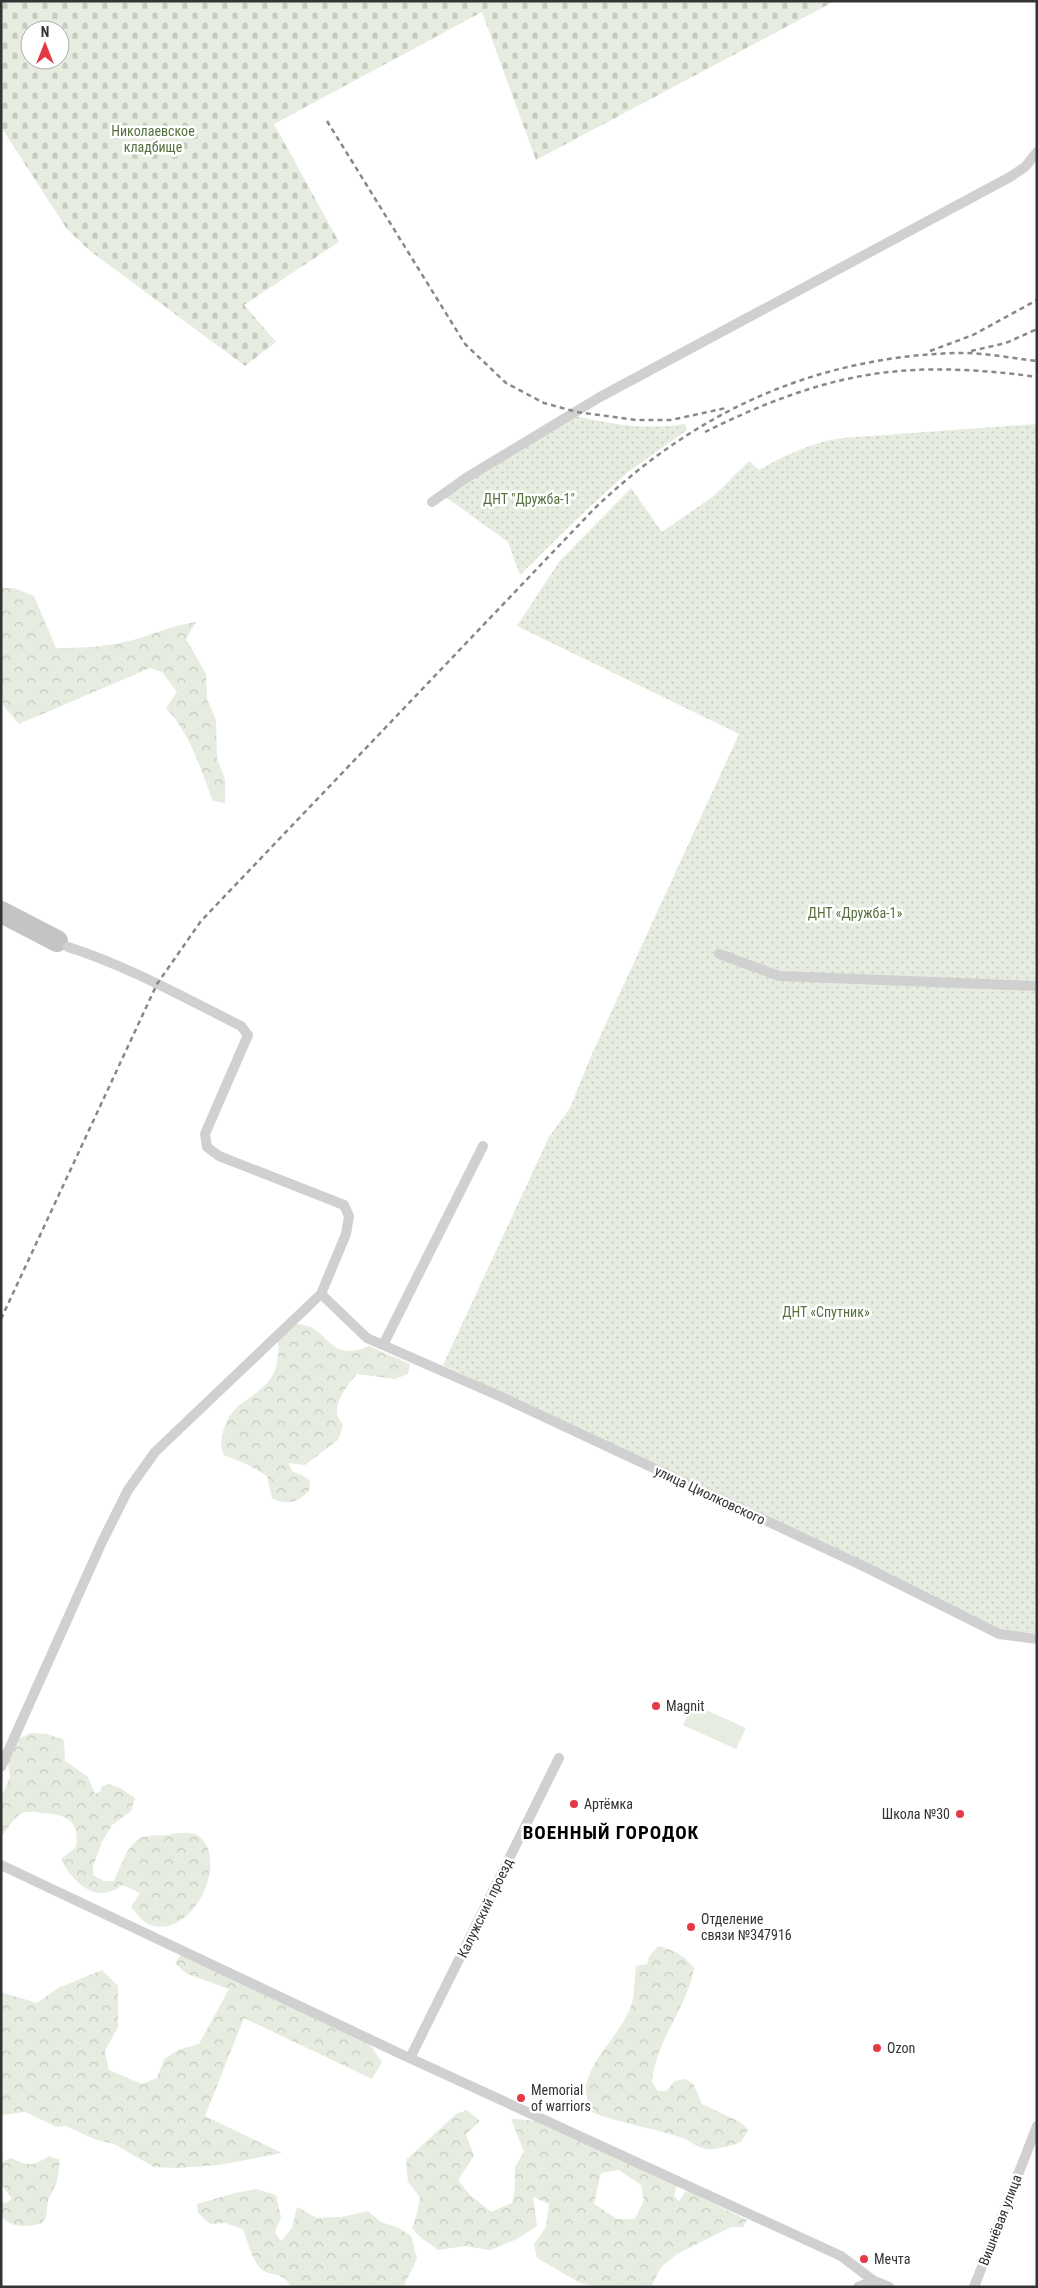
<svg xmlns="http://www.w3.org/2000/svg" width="1038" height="2288" font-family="'Roboto Condensed',sans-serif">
  <defs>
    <pattern id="forest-crowns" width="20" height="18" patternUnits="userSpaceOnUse" patternTransform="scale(1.25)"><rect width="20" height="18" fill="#e6ecdf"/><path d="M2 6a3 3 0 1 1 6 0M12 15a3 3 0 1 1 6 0" fill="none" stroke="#c6cbc0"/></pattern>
    <pattern id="cemetery-stones" width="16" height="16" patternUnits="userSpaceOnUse" patternTransform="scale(1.25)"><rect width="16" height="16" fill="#e6ecdf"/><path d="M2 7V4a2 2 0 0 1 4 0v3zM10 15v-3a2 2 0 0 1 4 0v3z" fill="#c6cbc0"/></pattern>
    <pattern id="garden-dots" width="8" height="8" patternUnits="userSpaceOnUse" patternTransform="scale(1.25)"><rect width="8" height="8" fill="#e6ecdf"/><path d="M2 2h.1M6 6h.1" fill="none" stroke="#c6cbc0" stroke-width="1.8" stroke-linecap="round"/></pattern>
  </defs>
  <rect width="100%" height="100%" fill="#fff"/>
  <!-- grass -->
  <path fill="#e6ecdf" d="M693 1704 746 1728 736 1749 683 1725Z"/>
  <!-- forest -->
  <path fill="url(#forest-crowns)" fill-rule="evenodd" d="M1 588H14L34 596 56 648C83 648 107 647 133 640 154 634 173 625 196 622L186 639 206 674 207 699 216 720 217 758 225 779V803L213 801C200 768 191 735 166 708L177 692 162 672 150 668 19 724 5 708 1 697Z
    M295 1324C318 1325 319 1335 335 1347 344 1353 360 1351 369 1346L410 1364 408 1374 395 1379 357 1374C349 1383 335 1401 337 1414 338 1418 341 1422 343 1426L338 1440 305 1465 288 1463 293 1472 304 1476 310 1481 309 1491C298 1502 287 1506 272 1498L267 1476 246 1464 224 1455C220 1446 221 1442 223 1432 230 1404 249 1402 266 1384 278 1372 279 1356 278 1340Z
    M32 1733 47 1734 64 1740 65 1761 88 1777 95 1794 101 1791V1787L109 1784 120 1788 135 1798 131 1811 112 1825 102 1842 93 1866V1875L104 1881H114C121 1867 127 1843 143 1837 149 1835 159 1836 166 1835 177 1834 193 1829 202 1839 227 1865 192 1939 150 1925 143 1923 136 1912 131 1907L140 1893 123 1885C119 1887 114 1891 109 1892 88 1898 69 1876 61 1859L76 1847C80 1820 66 1814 41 1813 36 1812 27 1811 22 1813 11 1819 9 1829 1 1837V1798L10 1777 7 1755 13 1741Z
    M658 1946C674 1950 684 1955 694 1968 687 2009 656 2039 652 2082L658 2091H666L675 2081 686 2079 694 2085 702 2104 742 2123 748 2130 741 2142C731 2146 717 2150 706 2149 696 2148 692 2141 683 2138 652 2128 619 2123 589 2111 589 2103 585 2093 586 2085 592 2059 615 2039 627 2015 636 1999 634 1984 636 1966L647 1964 649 1957Z
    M183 1952 259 1988 370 2045 382 2062 372 2079 244 2018 205 2116 282 2153 219 2165 177 2168 154 2167 114 2144 94 2139 66 2126 57 2127 25 2112 1 2115V1992L37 2003 58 1988 102 1970 118 1986V2027L105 2051 109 2070 142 2084 157 2078 164 2059 178 2050 199 2044 229 1989 187 1974 175 1963Z
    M467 2110 480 2121 466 2134 474 2156 458 2180 470 2195 491 2212 512 2203 515 2188V2167L524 2152 511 2119C561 2118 631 2159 678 2180L674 2196 679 2201 686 2190 747 2220 743 2227H731L677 2254 661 2267 651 2287H603L580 2283 537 2258 534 2244 546 2227 549 2204 533 2197 537 2226 515 2240 490 2250 465 2246 438 2250 420 2237 412 2228 417 2213 420 2197 408 2182 406 2160 456 2114ZM619 2170 641 2185 644 2200 635 2219H617L594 2204 601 2173Z
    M49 2156 60 2160 57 2182 48 2200 46 2217 42 2223C28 2227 12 2229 1 2216V2202L6 2203 12 2199 1 2184 2 2162 11 2158C29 2166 31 2167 49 2156Z
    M256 2189 276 2195 281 2217 275 2232 281 2241 292 2228 297 2207 317 2218 341 2217 368 2211 381 2222 399 2228 411 2236 417 2259 403 2287H291C284 2271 270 2277 261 2269 251 2258 248 2242 243 2229L225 2223 210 2224 198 2213 197 2204 235 2193Z"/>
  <!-- cemetery -->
  <path fill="url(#cemetery-stones)" fill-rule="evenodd" d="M1 1H835L536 160 482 12 274 124 339 242 244 305 276 342 245 366 89 250 67 229 1 127ZM30 30H60V60H30Z"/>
  <!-- garden -->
  <path fill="url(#garden-dots)" d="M576 416C613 425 647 430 685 424L687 430 628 472 581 515 520 575 508 542 443 495Z
    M1037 424V1633L1005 1631 443 1365 549 1137 570 1108 591 1056 739 734 517 626 559 562 631 488 662 532 715 495 749 461 759 470C786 455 812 442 843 438Z"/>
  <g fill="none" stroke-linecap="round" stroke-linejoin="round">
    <!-- taxiway -->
    <path stroke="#c4c4c4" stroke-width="22" d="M1 912 57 941"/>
    <!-- street -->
    <path stroke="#d0d0d0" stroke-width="10" d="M432 502 466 478 600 397 1010 177 1025 167 1037 152
      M719 954 779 976 1037 986
      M321 1294 367 1338 506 1399 865 1567 999 1634 1037 1639
      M383 1345 483 1146
      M1 1767 102 1542 128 1490 155 1452 321 1294 346 1234 349 1216 344 1205 219 1156 207 1147 205 1134 248 1035 241 1026C185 998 128 966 68 947
      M1 1865 403 2055 841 2256 874 2281
      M410 2058 559 1758
      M858 2287 874 2281 889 2287
      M974 2287 1037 2126"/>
    <!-- rail -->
    <path stroke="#888" stroke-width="2.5" stroke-dasharray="5 4" stroke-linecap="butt" d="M327 121 465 344 506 383 544 403 577 412 636 420H671L726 408
      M930 351 973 335 1037 300
      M971 351 1006 343 1037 329
      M705 432C765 402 832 376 900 371 940 367 996 371 1037 377
      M1 1319 157 984 201 921 594 509C695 412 813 358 954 353 981 352 1010 358 1037 361"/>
  </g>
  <!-- markers -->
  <g fill="#e63946" stroke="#fff" stroke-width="2">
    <circle cx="656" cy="1706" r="5"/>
    <circle cx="574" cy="1804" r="5"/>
    <circle cx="960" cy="1814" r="5"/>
    <circle cx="691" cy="1927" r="5"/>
    <circle cx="877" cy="2048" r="5"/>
    <circle cx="521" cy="2098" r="5"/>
    <circle cx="864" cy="2259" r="5"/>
  </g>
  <g text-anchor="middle" stroke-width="5" stroke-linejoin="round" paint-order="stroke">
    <!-- park labels -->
    <g font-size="14" fill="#56703f" stroke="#fff">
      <text x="153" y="136">Николаевское<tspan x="153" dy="16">кладбище</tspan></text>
      <text x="529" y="504">ДНТ "Дружба-1"</text>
      <text x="855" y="918">ДНТ «Дружба-1»</text>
      <text x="826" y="1317">ДНТ «Спутник»</text>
    </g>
    <!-- street labels -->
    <g font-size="14" fill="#333" stroke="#fff">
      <text transform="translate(710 1495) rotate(25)" y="5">улица Циолковского</text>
      <text transform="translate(485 1908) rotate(-64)" y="5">Калужский проезд</text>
      <text transform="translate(1000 2220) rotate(-69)" y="5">Вишнёвая улица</text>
    </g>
    <!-- poi labels -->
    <g font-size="14" fill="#333" stroke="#fff" text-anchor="start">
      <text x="666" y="1711">Magnit</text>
      <text x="584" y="1809">Артёмка</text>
      <text x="950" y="1819" text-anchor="end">Школа №30</text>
      <text x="701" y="1924">Отделение<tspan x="701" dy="16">связи №347916</tspan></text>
      <text x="887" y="2053">Ozon</text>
      <text x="531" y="2095">Memorial<tspan x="531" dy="16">of warriors</tspan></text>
      <text x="874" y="2264">Мечта</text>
    </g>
    <!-- district labels -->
    <g font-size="19" font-weight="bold" letter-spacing="1" fill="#000" stroke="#fff">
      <text x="611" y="1839">ВОЕННЫЙ ГОРОДОК</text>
    </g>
  </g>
  <!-- border -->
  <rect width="1038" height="2288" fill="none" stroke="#333333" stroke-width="5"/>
  <!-- north arrow -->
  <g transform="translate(45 45)"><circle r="24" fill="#ffffff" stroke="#adadad"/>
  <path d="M0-4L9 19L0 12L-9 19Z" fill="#e63946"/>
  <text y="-8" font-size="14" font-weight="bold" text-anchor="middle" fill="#333333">N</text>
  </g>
</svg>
